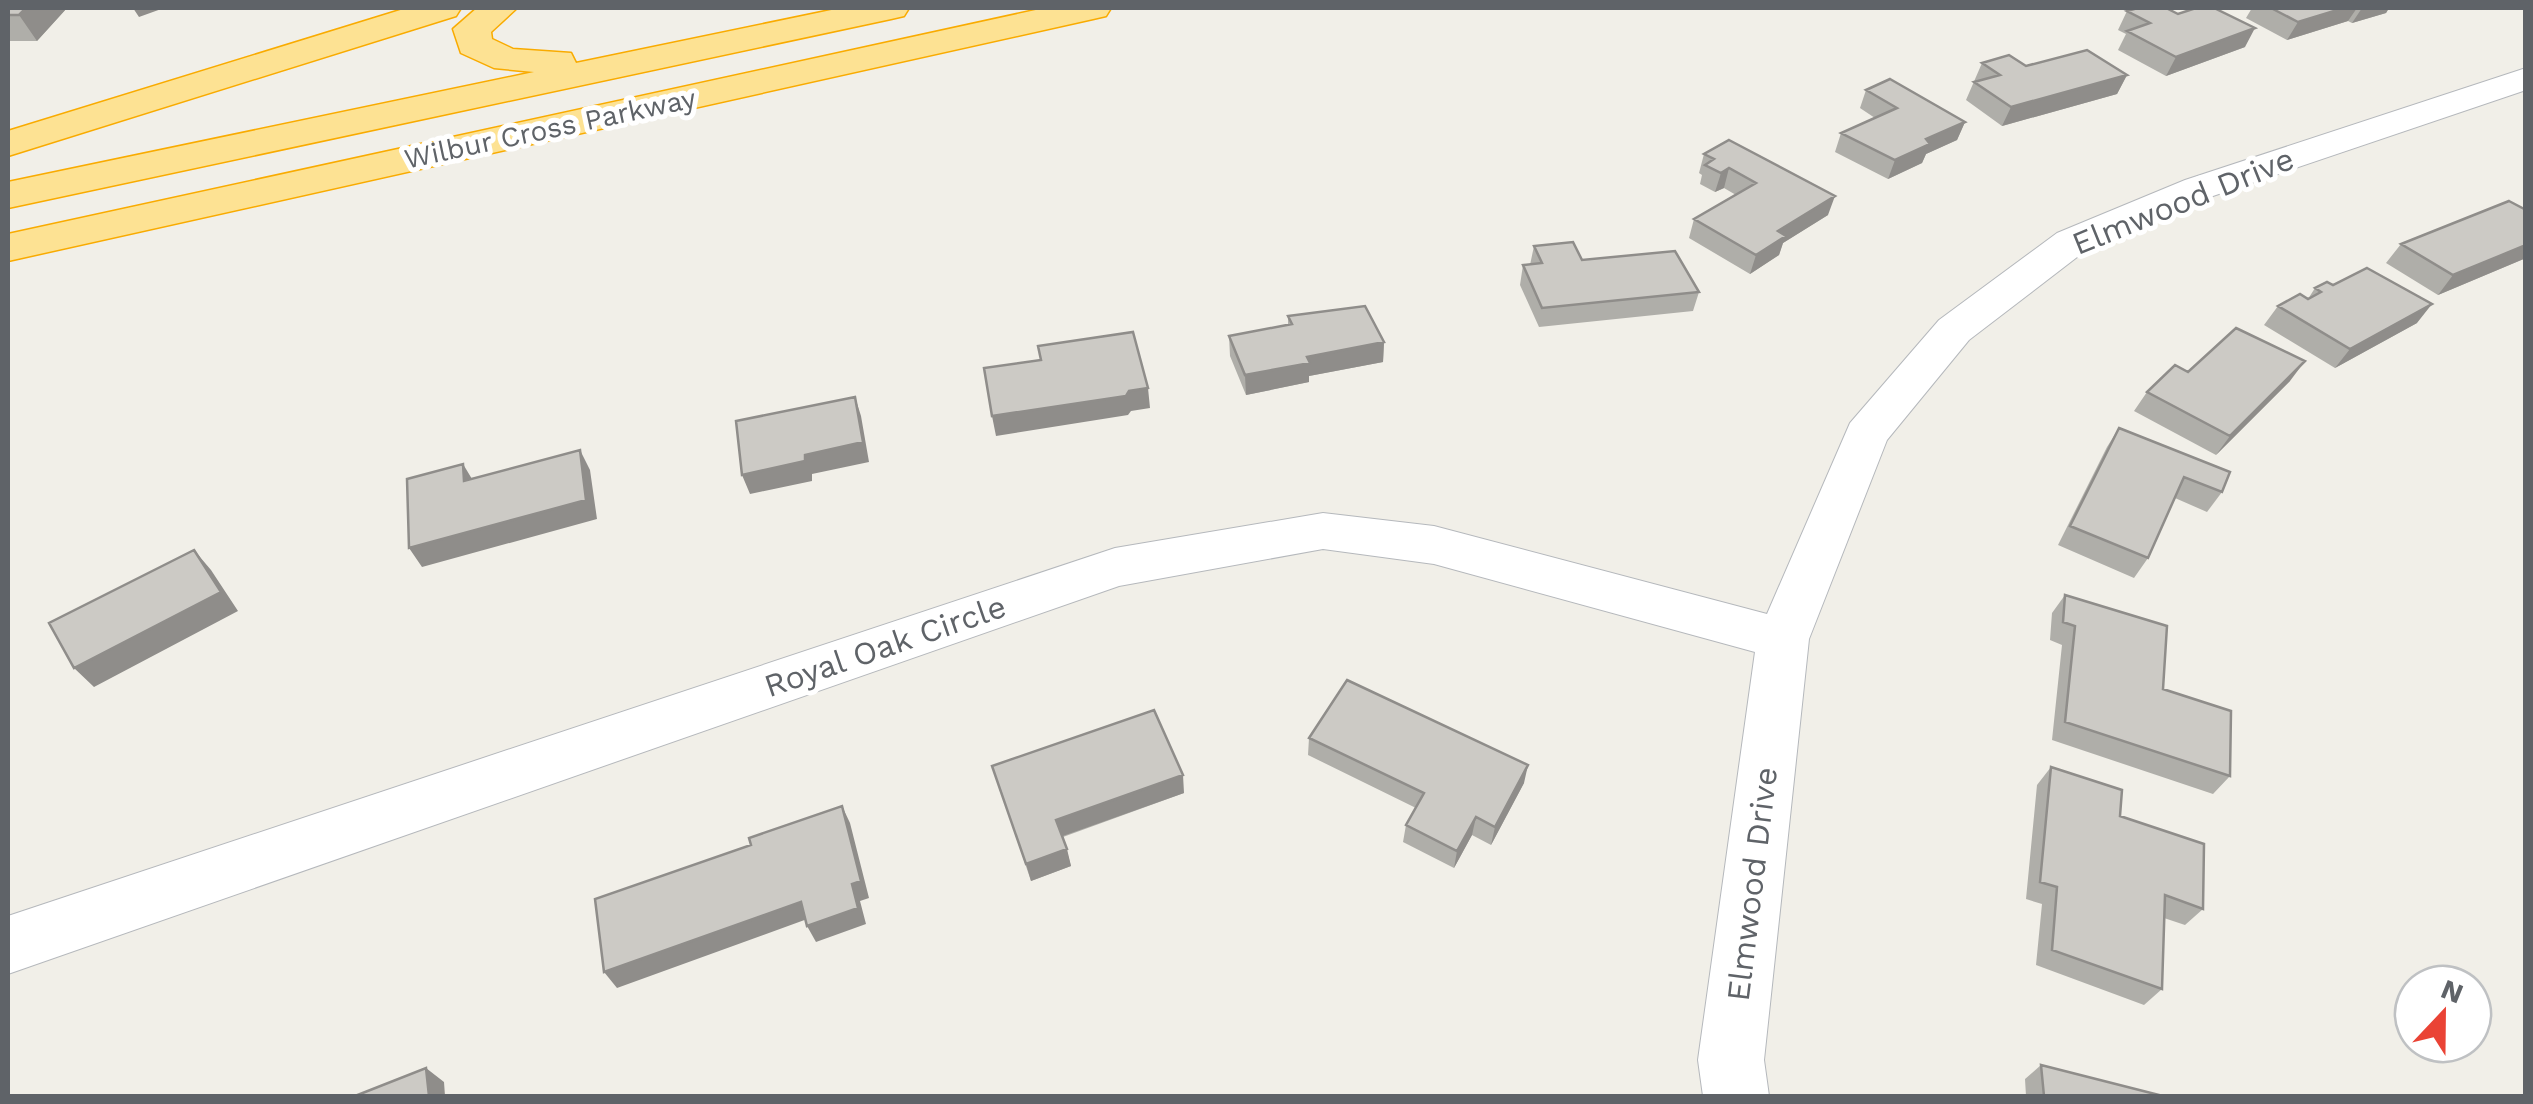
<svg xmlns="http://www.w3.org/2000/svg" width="2533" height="1104" font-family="'Work Sans',sans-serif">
  <rect width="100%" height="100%" fill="#f1efe8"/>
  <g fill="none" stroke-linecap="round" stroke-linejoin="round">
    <defs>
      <path id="street" d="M2526 68V90L2213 196 2085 251 1969 340 1887 440 1809 639 1764 1060 1769 1096H1703L1698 1060 1755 652 1434 564 1323 549 1119 586 8 974V916L1115 548 1323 513 1434 526 1767 614 1850 423 1939 320 2057 233 2185 180Z"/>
      <path id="highway" d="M407 8H461L456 16 8 156V131Z
        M477 8H517L491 32 492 39 513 49 571 53 576 63 841 8H909L904 16 891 19 8 208V182L534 72 494 68 461 53 453 29Z
        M1045 8H1111L1106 16 1093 19 8 261V234Z"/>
    </defs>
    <!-- street casing -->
    <use href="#street" stroke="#b5b8bc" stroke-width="2"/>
    <!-- highway casing -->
    <use href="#highway" stroke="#f9ab00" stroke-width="3"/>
    <!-- street -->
    <use href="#street" fill="#fff" fill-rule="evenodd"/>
    <!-- highway -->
    <use href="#highway" fill="#fde293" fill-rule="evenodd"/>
  </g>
  <!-- wall -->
  <path fill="#afaea9" d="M8 8H67L37 41H8Z
    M2252 8H2389L2386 13 2352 23 2348 21 2287 40 2246 18Z
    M2127 11 2245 47 2166 76 2118 50 2126 34 2118 30Z
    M1982 63 2026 66 2127 75 2117 94 2002 126 1966 100Z
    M1866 90 1965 122 1957 140 1926 154 1922 163 1888 179 1835 152 1841 133 1875 118 1860 108Z
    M1704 154 1828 215 1783 243 1779 255 1750 274 1689 238 1694 219 1736 195 1724 188 1715 192 1700 184 1702 175 1699 173Z
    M2526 210V258L2438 295 2386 263 2401 244Z
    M1534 246 1699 292 1693 311 1539 327 1520 285 1523 265H1530Z
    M2333 285 2417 323 2335 368 2264 325 2278 306 2308 299 2315 288Z
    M1288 316 1384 342 1383 362 1309 376V382L1246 395 1230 356 1229 336 1288 325Z
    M2188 372 2290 381 2216 455 2134 411 2147 392Z
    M2119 428 2222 492 2207 512 2175 498 2148 558 2134 578 2058 545 2107 447Z
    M2065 595 2163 689 2230 776 2213 794 2052 740 2062 645 2050 640 2052 613Z
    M1309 738 1524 783 1491 845 1472 835 1454 868 1403 842 1406 825 1416 808 1308 755Z
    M992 766 1184 793 1063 837 1071 866 1031 881Z
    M2051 767 2120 816 2203 909 2185 925 2164 918 2162 989 2144 1005 2036 965 2042 904 2026 899 2037 785Z
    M2041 1065 2159 1096H2026L2025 1079Z"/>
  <!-- shaded-wall -->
  <path fill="#8f8d8a" d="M26 8H67L37 41 19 15Z
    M133 8H164L139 17Z
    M2344 8H2357L2348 21 2287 40 2298 22Z
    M2362 8H2389L2386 13 2352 23Z
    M2255 28 2245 47 2166 76 2176 57Z
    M2127 75 2117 94 2002 126 2011 107Z
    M1965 122 1957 140 1926 154 1922 163 1888 179 1895 160 1926 139Z
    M1729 168 1724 188 1715 192 1721 173Z
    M1835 196 1828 215 1783 243 1779 255 1750 274 1756 255 1778 231Z
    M2526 245V258L2438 295 2453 275Z
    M2432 304 2417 323 2335 368 2350 349Z
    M1384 342 1383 362 1309 376V382L1246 395 1245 375 1307 357Z
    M2305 361 2290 381 2216 455 2230 436Z
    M1148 388 1150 408 1131 411 1128 415 996 436 992 416Z
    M855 397 861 416 869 462 812 474V481L750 494 742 475 805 455Z
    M580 450 590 470 597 519 422 567 409 548Z
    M463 464 475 484 464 481Z
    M194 550 211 570 238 611 94 687 74 668Z
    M1528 765 1524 783 1491 845 1495 827Z
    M1183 775 1184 793 1060 837 1056 820Z
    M842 806 850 823 869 898 860 901 866 924 816 942 807 926Z
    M1476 817 1472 835 1454 868 1457 851Z
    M1067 849 1071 866 1031 881 1026 864Z
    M801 902 810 918 617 988 604 972Z
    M426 1068 444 1082 445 1096H429Z"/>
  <!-- building -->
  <path fill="#cccac5" stroke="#8f8d8a" stroke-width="2.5" d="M8 8H26L19 15H8Z
    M2138 8H2166L2178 14 2196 8H2214L2255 28 2176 57 2127 31 2150 23 2127 11Z
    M2271 8H2344L2298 22Z
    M2087 50 2127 75 2011 107 1974 82 2000 75 1982 63 2009 55 2026 66Z
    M1890 79 1965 122 1926 139 1930 144 1895 160 1841 133 1897 108 1866 90Z
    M1729 140 1835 196 1778 231 1786 236 1756 255 1694 219 1756 183 1729 168 1721 173 1705 165 1714 159 1704 154Z
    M2509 201 2526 210V245L2453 275 2401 244Z
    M1573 242 1582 260 1675 251 1699 292 1542 308 1523 265 1542 263 1534 246Z
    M2367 268 2432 304 2350 349 2278 306 2300 294 2308 299 2321 292 2315 288 2327 282 2333 285Z
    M1365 306 1384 342 1307 357 1310 363 1245 375 1229 336 1292 324 1288 316Z
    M2236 328 2305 361 2230 436 2147 392 2175 365 2188 372Z
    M1133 332 1148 388 1129 391 1126 396 992 416 984 368 1041 360 1038 346Z
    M855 397 863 442 805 455V461L742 475 736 421Z
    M2119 428 2230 472 2222 492 2184 477 2148 558 2070 526Z
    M580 450 586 500 409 548 407 479 463 464 464 481Z
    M194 550 221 592 74 668 49 623Z
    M2065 595 2167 626 2163 689 2231 711 2230 776 2065 722 2075 626 2063 622Z
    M1347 680 1528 765 1495 827 1476 817 1457 851 1406 825 1424 793 1309 738Z
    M1154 710 1183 775 1056 820 1067 849 1026 864 992 766Z
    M2051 767 2122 790 2120 816 2204 844 2203 909 2165 895 2162 989 2052 950 2057 887 2040 882Z
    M842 806 861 881 852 884 858 908 807 926 801 902 604 972 595 899 751 845 749 838Z
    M2041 1065 2159 1095V1096H2044Z
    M426 1068 429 1096H355Z"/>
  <g text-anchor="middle" stroke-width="10" stroke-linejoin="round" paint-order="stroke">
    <!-- far-street labels -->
    <g font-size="28" fill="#5f6368" stroke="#fff">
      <text transform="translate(550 128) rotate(-12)" y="10">Wilbur Cross Parkway</text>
    </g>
    <!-- street labels -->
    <g font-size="32" fill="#5f6368" stroke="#fff">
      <text transform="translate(2183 201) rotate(-22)" y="11">Elmwood Drive</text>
      <text transform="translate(885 646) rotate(-19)" y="11">Royal Oak Circle</text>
      <text transform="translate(1752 884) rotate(-83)" y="11">Elmwood Drive</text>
    </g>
  </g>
  <!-- border -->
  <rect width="2533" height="1104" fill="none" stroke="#5f6368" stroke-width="20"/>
  <!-- north arrow -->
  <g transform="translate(2443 1014) rotate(22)"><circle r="48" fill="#ffffff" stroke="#bfc1c3" stroke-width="2.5"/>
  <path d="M0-8L18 38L0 25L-18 38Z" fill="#ea4335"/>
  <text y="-15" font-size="28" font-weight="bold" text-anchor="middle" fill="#5f6368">N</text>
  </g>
</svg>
